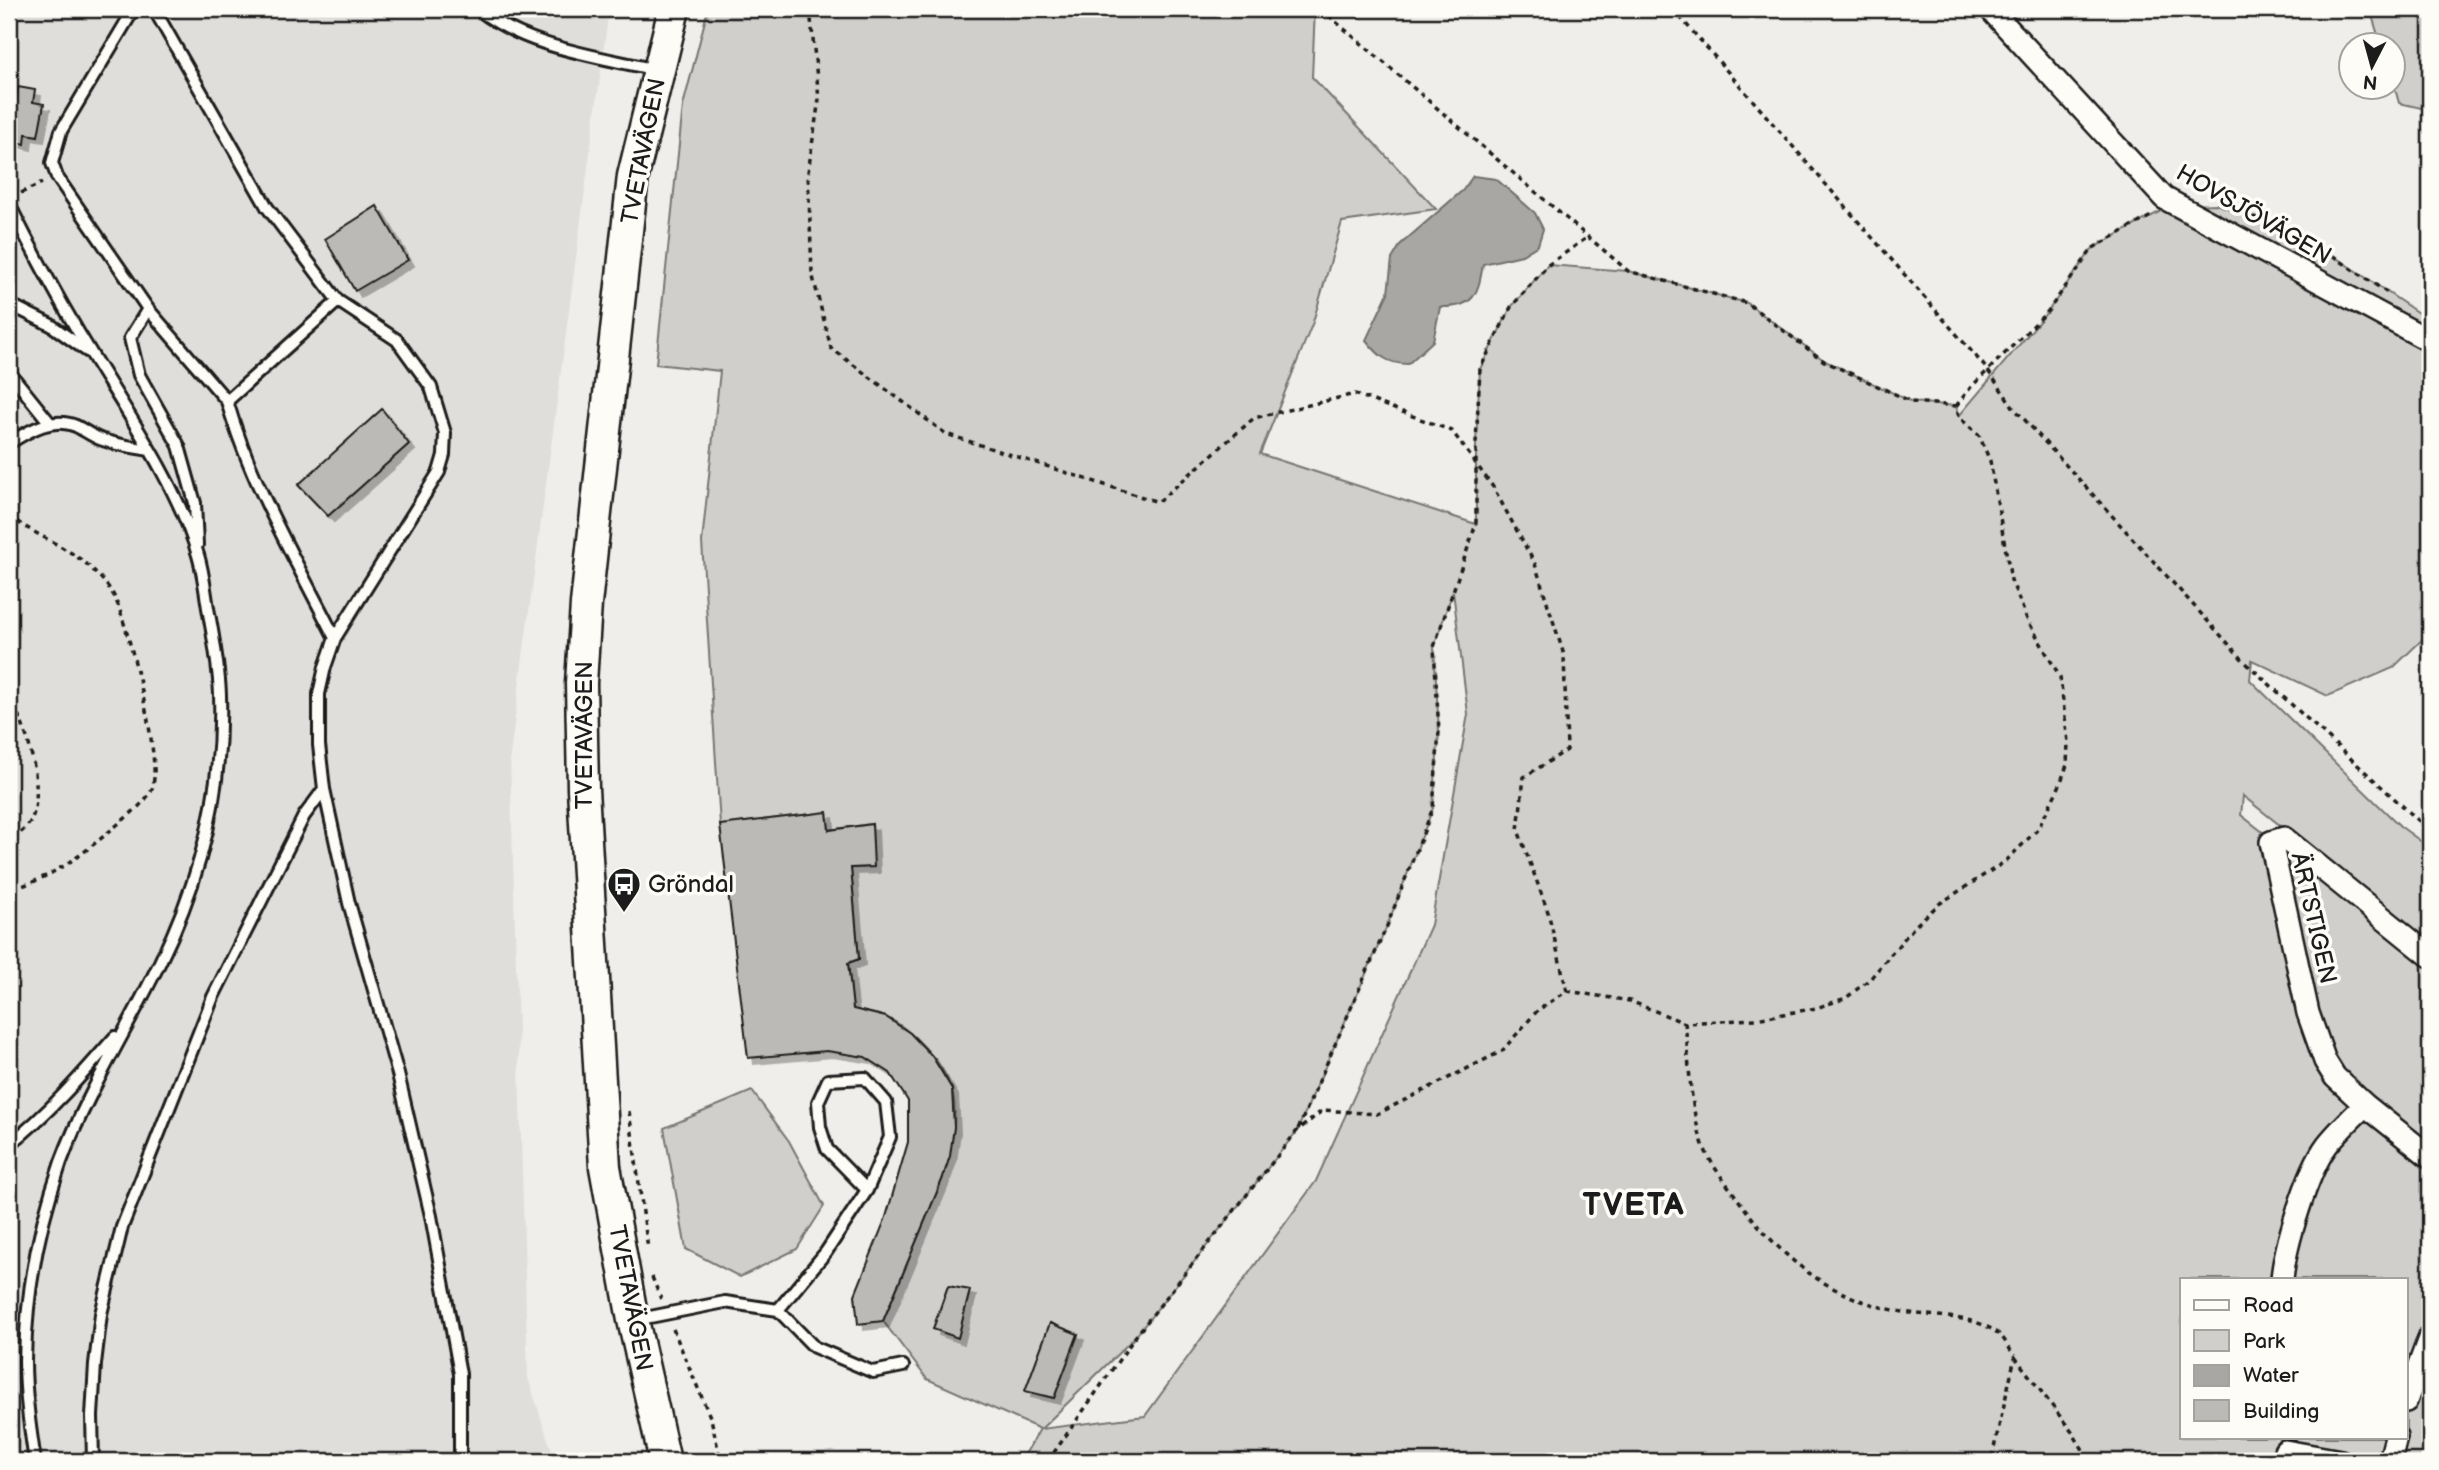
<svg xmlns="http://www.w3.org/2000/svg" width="2439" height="1470" font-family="'Balsamiq Sans',sans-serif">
  <defs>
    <filter id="shadow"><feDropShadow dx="6" dy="6" stdDeviation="0" flood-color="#0004"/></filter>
  </defs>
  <rect width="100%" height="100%" fill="#f0eeea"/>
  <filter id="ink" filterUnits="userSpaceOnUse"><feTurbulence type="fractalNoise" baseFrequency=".0143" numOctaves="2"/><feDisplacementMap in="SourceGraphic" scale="14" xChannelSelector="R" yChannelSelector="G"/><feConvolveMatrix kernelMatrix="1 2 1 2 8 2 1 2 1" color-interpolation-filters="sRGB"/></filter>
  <g filter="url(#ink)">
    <!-- built -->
    <path fill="#e0deda" d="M9 9H609L510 755 528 1378 555 1461H9Z"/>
    <!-- green -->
    <path fill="#d0cfcc" stroke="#767674" stroke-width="2" fill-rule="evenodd" d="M708 9H1315L1312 77 1436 209 1342 222 1313 322 1260 454 1476 524V443L1480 369 1511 307 1548 265 1628 271 1747 303 1825 361 1912 402 1956 406 1959 416 2048 311 2093 248 2170 206 2216 204 2301 234 2430 321V632L2393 668 2328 696 2252 660 2250 680 2400 826 2430 848V944L2243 796 2241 815 2430 963V1461H1021L1040 1429 927 1379 883 1321 942 1180C950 1157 960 1112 951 1088 942 1062 910 1027 885 1017 875 1013 863 1012 853 1009L848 963 859 959 851 868 873 867 872 824 829 830 827 812 720 825 702 542 720 371 656 364 683 106ZM1453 591 1468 714 1431 925 1316 1181 1145 1416 1041 1429 1135 1337 1297 1131 1387 926 1433 808 1439 732 1434 647ZM2182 1279H2406V1437H2182ZM948 1286 970 1290 958 1337 933 1329ZM1050 1323 1078 1334 1054 1398 1025 1391Z
      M2370 9H2430V110L2399 103 2394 85V46L2381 45Z
      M752 1091 789 1141 824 1206 797 1249 740 1277 686 1249 664 1128Z"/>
    <!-- water -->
    <path fill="#a8a7a3" stroke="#706f6d" stroke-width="2" d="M1473 176 1496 179 1535 213 1543 229 1538 245 1522 255 1483 264C1478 295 1474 308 1440 307L1433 341 1408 364C1387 364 1379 356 1366 340L1388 293 1392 259 1401 244 1463 190Z"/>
    <!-- building -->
    <path fill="#bbbab6" stroke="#1c1c1c" stroke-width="2" filter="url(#shadow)" d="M18 87 35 90 33 102 44 104 38 136 26 134 25 144 9 140Z
      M377 206 408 260 355 291 325 239Z
      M382 409 409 444 328 516 298 485Z
      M827 812 829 830 872 824 874 867 851 868 859 959 848 963 853 1009 886 1017 910 1033 932 1056 952 1089 954 1127 950 1156 942 1180 883 1321 858 1324 855 1295 886 1217 908 1142V1101L890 1073 865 1057 827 1051 748 1058 720 825Z
      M948 1286 970 1290 958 1338 933 1329Z
      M1050 1323 1078 1334 1054 1398 1025 1391Z"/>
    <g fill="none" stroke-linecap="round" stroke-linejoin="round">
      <defs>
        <path id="lane" d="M134 9 61 131 52 163 57 177 148 309 227 401
          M154 9 267 207 338 301 397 340 431 387 445 433 444 455 439 472 335 638 325 667 319 694V745L324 789 349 903 398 1074 431 1216 460 1374V1461
          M478 9C527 48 597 56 656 70
          M9 204C35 256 63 308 94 358 130 417 179 489 198 555 203 571 205 590 208 608 213 636 219 665 220 695 223 788 201 879 160 962 128 1029 87 1092 61 1162 39 1225 26 1293 25 1360 25 1394 30 1428 35 1461
          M9 304 51 325 87 351
          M148 309 130 338 139 375 179 446 195 503 197 545
          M9 372 50 423
          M9 443C29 431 52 416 76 426 84 430 92 436 100 439 116 445 133 447 149 450
          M335 638C296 561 251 484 227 401L338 301
          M9 1145C49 1113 81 1076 115 1037
          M778 1310 826 1252 867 1190 890 1137 886 1102 865 1078 828 1080 818 1102 820 1127 827 1149 867 1190
          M635 1320 725 1302 778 1310 814 1347 873 1372 903 1366
          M93 1461 92 1416 95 1364 101 1314 122 1227 213 997 304 816 324 789"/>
        <path id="street" d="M1990 9 2164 198 2430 341
          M2430 956 2284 838 2271 842 2308 1013 2325 1061 2335 1077 2365 1105 2430 1157
          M2282 1279C2285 1246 2307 1172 2327 1145 2338 1131 2352 1118 2365 1105
          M2406 1401 2430 1336
          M2285 1451 2341 1461
          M2390 1461 2396 1437"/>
        <path id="secondary" d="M665 1461 633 1320 605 1167 583 789 581 683 586 604 633 176 674 9"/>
      </defs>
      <!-- lane casing -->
      <use href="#lane" stroke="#1c1c1c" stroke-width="16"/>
      <!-- street casing -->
      <use href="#street" stroke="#1c1c1c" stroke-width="26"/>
      <!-- secondary casing -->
      <use href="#secondary" stroke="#1c1c1c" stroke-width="35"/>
      <!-- path -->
      <path stroke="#1c1c1c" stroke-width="3.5" stroke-dasharray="5 5" stroke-linecap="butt" d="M810 9 819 99 808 172 812 273 831 348 946 434 1158 502 1254 418 1355 394 1452 431 1493 487 1535 564 1564 655 1567 750 1524 777 1518 830 1548 912 1567 991 1538 1010 1502 1051 1377 1114 1323 1110 1297 1131 1135 1337 1048 1461
        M1321 9 1628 271 1747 303 1824 361 1912 402 1956 406 1959 417 1979 435 1990 461 2011 580 2027 619 2060 677 2068 742 2067 765 2059 787 2038 829 2006 861 1939 904 1915 926 1870 979 1846 998 1816 1008 1756 1019 1685 1023C1690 1066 1689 1115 1707 1154 1715 1170 1727 1184 1737 1198 1780 1257 1825 1296 1898 1311 1930 1318 1974 1313 2000 1335 2006 1341 2010 1350 2015 1357L1991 1461
        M1673 9 1986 368 2014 408 2245 662 2430 831
        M21 193 42 183
        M2234 210 2301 234 2389 294
        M1956 406 1971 387 2048 311 2093 248 2153 215
        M9 516C37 537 73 548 97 574 104 581 112 591 116 600 128 628 165 768 151 791 143 805 129 815 117 825 83 854 53 878 9 890
        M9 697C26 723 45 787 32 818 28 828 18 835 9 840
        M1567 991 1630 1001 1685 1023
        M629 1111 648 1249
        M1298 1129 1387 926 1433 808 1439 732 1434 647 1476 524V443L1480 369 1511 307 1548 265 1588 237
        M652 1277 661 1299
        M673 1329 711 1419 721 1461
        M2015 1357 2072 1432 2090 1461"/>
      <!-- lane -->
      <use href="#lane" stroke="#fdfcf7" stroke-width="10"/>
      <!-- street -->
      <use href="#street" stroke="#fdfcf7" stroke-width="21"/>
      <!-- secondary -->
      <use href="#secondary" stroke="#fdfcf7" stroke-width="30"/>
    </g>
  </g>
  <!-- icons -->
  <defs>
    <symbol id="bus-pin" viewBox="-11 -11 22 30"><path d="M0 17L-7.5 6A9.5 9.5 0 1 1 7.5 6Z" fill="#1c1c1c" stroke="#fdfcf7"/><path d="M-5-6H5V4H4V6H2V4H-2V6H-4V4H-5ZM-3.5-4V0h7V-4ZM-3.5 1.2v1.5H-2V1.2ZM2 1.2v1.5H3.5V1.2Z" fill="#fff"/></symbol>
  </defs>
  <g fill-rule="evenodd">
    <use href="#bus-pin" x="605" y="865" width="38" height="52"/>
  </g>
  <g text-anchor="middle" stroke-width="7" stroke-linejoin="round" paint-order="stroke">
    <!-- street labels -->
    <g font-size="24" fill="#1c1c1c" stroke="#fdfcf7">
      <text transform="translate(643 151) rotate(-79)" y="8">TVETAVÄGEN</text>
      <text transform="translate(2254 214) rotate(30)" y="8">HOVSJÖVÄGEN</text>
      <text transform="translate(584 735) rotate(-90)" y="8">TVETAVÄGEN</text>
      <text transform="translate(2314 918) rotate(77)" y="8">ÄRTSTIGEN</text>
      <text transform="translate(631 1298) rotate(79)" y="8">TVETAVÄGEN</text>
    </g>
    <!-- poi labels -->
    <g font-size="24" fill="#1c1c1c" stroke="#fdfcf7" text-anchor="start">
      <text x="648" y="892">Gröndal</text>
    </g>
    <!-- district labels -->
    <g font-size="32" font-weight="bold" letter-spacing="2" fill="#1c1c1c" stroke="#fdfcf7">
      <text x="1634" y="1215">TVETA</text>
    </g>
  </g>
  <!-- margin -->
  <rect width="2439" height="1470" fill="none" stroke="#fdfcf7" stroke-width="35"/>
  <rect x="18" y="18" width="2404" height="1435" fill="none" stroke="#1c1c1c" stroke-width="2.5" filter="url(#ink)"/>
  <!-- legend -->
  <rect x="2180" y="1278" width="228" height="161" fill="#fdfcf7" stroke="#a3a29f" stroke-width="2"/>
  <rect x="2194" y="1300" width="35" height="10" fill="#fdfcf7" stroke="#a3a29f" stroke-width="2"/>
  <text x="2243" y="1312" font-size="21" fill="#1c1c1c">Road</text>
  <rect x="2194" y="1330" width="35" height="21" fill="#d0cfcc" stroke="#a3a29f" stroke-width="2"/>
  <text x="2243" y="1348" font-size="21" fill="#1c1c1c">Park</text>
  <rect x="2194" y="1365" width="35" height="21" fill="#a8a7a3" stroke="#a3a29f" stroke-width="2"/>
  <text x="2243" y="1382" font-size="21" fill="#1c1c1c">Water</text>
  <rect x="2194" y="1400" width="35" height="21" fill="#bbbab6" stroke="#a3a29f" stroke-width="2"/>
  <text x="2243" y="1418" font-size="21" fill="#1c1c1c">Building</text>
  <!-- north arrow -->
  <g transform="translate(2372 66) rotate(186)"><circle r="33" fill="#fdfcf7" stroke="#a3a29f" stroke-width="2"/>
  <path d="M0-5L12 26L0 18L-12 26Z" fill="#1c1c1c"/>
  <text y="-10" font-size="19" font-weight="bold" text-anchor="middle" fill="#1c1c1c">N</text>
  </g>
</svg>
